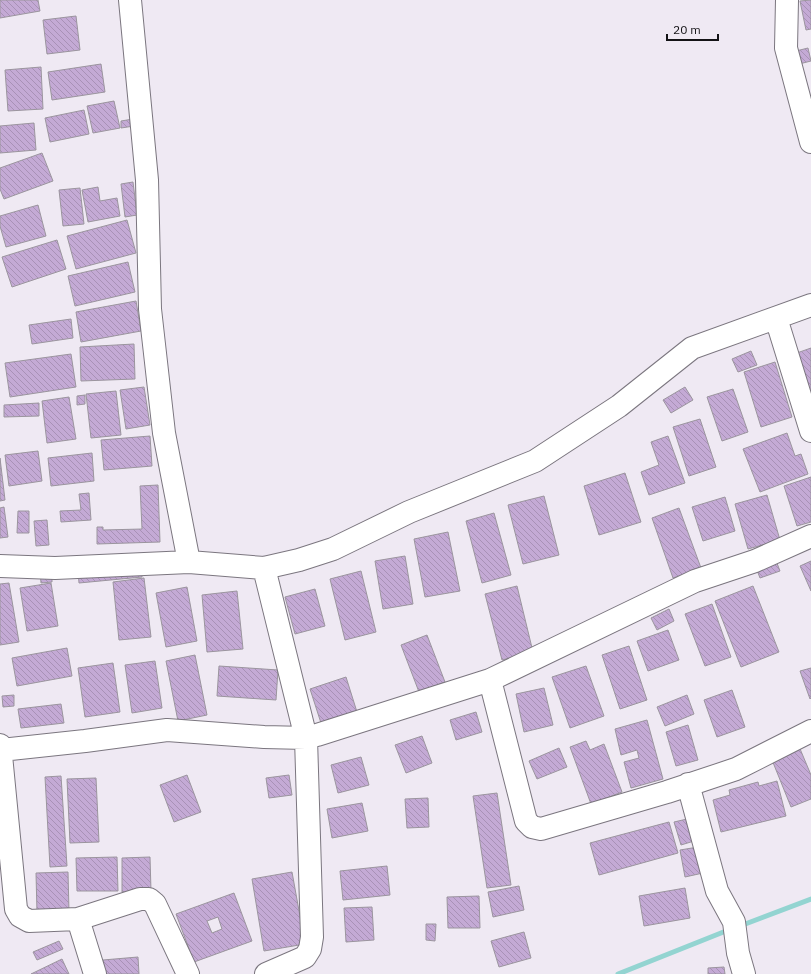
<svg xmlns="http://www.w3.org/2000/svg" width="811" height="974" font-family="'IBM Plex Sans',sans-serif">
  <defs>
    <pattern id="building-back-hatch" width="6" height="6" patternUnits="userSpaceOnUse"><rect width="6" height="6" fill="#c4aad5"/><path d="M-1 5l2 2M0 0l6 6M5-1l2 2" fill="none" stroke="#a891b6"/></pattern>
  </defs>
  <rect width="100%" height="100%" fill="#efe9f3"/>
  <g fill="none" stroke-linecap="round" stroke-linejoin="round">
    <!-- stream -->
    <path stroke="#93d4d1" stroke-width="5" d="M740 926 811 899
      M618 974 731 929"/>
  </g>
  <!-- building -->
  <path fill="url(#building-back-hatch)" stroke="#9b959e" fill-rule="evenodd" d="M0 0H38L40 11 0 18Z
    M811 0V29L806 30 800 1Z
    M76 16 80 50 47 54 43 20Z
    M808 48 811 61 795 65 792 52Z
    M101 64 105 92 52 100 48 72Z
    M41 67 43 109 8 111 5 70Z
    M114 101 120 128 93 133 87 106Z
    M84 110 89 134 50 142 45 118Z
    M133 119 134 126 121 128V121Z
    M34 123 36 150 0 153V126Z
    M42 153 53 181 4 199 0 189V168Z
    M133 182 137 215 125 217 121 184Z
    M98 187 100 201 117 198 120 216 88 222 82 190Z
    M80 188 84 224 63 226 59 190Z
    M38 205 46 236 6 247 0 226V216Z
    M127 220 136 253 76 269 67 236Z
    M57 240 66 269 12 287 2 257Z
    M128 262 135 292 75 306 68 276Z
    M136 301 141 331 81 342 76 312Z
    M71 319 73 338 32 344 29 325Z
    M134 344 135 379 81 381 80 347Z
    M811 348V397L794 354Z
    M751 351 757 365 738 372 732 359Z
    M71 354 76 387 10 397 5 363Z
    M775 362 792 417 761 427 744 372Z
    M144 387 150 425 126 429 120 390Z
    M685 387 693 400 671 413 663 400Z
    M733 389 748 432 722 441 707 397Z
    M116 391 121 435 91 438 86 394Z
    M85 395V404L77 405V396Z
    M69 397 76 439 47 443 42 401Z
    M39 403V416L4 417V405Z
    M700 419 716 467 689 476 673 427Z
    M787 433 795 456 801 454 808 474 760 492 743 449Z
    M150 436 152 466 104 470 101 440Z
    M668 436 685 483 649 495 641 472 659 465 651 442Z
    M38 451 42 481 9 486 5 455Z
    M92 453 94 481 51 486 48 458Z
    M0 458 5 500 0 501Z
    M625 473 641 522 599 535 584 486Z
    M811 477V522L797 526 784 486Z
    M158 485 160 542 97 544V527H103V530L142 529 140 486Z
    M89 493 91 520 61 522 60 511 81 510 79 494Z
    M767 495 780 540 748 549 735 504Z
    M544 496 559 555 523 564 508 505Z
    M725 497 735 531 703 541 692 507Z
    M4 507 8 537 0 538V508Z
    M679 508 701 568 673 578 652 518Z
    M18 511H29V533H17Z
    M494 513 511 575 482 583 466 521Z
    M47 520 49 545 36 546 34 521Z
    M448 532 460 591 425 597 414 539Z
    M405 556 413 604 383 609 375 561Z
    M775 558 780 571 760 578 755 565Z
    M811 561V591L800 566Z
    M141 564 142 577 79 583 78 570Z
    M40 570H52V582L41 583Z
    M361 571 376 632 345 640 330 579Z
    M144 578 151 637 119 640 113 582Z
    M9 583 19 642 0 645V584Z
    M51 583 58 626 27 631 20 588Z
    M517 586 533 652 502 660 485 594Z
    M753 586 779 652 741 667 715 601Z
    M187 587 197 641 166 647 156 593Z
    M315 589 325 626 295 634 285 597Z
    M237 591 243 649 207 652 202 595Z
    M712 604 731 657 705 666 685 614Z
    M669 609 674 621 657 630 651 618Z
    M668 630 679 660 648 671 637 641Z
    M427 635 445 682 419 692 401 645Z
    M629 646 647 700 620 709 602 655Z
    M67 648 72 676 17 686 12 658Z
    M195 655 207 715 178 721 166 661Z
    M155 661 162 708 132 713 125 665Z
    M113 663 120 712 85 717 78 668Z
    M219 666 278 670 276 700 217 696Z
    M586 666 604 716 570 728 552 677Z
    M811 668V698L810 699 800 671Z
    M346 677 357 712 321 723 310 689Z
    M544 688 553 725 524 732 516 694Z
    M732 690 745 727 717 737 704 700Z
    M14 695V706L3 707 2 696Z
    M687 695 694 714 665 726 657 707Z
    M61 704 64 723 21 728 18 709Z
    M476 712 482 732 456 740 450 720Z
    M647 720 663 779 631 788 624 762 639 758 637 750 621 755 615 729Z
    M688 725 698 760 676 766 666 732Z
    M422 736 432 763 406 773 395 745Z
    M586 741 590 750 604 744 622 792 591 804 570 747Z
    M798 744 811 775V799L791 807 770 755Z
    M559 748 567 767 537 779 529 761Z
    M361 757 369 785 338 793 331 765Z
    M187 775 201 812 174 822 160 785Z
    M289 775 292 795 269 798 266 778Z
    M61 776 67 866 50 867 45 777Z
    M96 778 99 842 70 843 67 779Z
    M777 781 786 816 721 832 713 800 730 795 729 790 758 782 759 786Z
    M497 793 511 885 487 888 473 796Z
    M428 798 429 827 407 828 405 799Z
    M362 803 368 831 332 838 327 809Z
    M687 819 694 841 681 845 674 822Z
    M669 822 678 853 599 875 590 843Z
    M698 847 703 873 685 877 680 850Z
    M117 857 118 891H77L76 858Z
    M150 857 151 891 122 892V858Z
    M387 866 390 895 343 900 340 871Z
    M68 872 69 912 37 913 36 873Z
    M292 872 305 944 264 951 252 879Z
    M519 886 524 910 493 917 488 892Z
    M685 888 690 918 644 926 639 896Z
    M234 893 252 941 194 962 176 914ZM218 917 222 929 212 933 207 921Z
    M479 896 480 928H448L447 897Z
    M372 907 374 940 346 942 344 908Z
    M426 924H436L435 941 426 940Z
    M524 932 531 958 499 967 491 941Z
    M59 941 63 949 37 960 33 952Z
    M138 957 139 974H105L103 960Z
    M62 959 69 974H31Z
    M724 967 725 974H708V968Z"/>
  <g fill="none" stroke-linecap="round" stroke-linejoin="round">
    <defs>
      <path id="minor" d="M130 0 147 180 150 309 164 433 189 562
        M787 0 786 48 811 142
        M776 318 811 431
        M0 566 55 568 189 562 264 568 299 560 333 549 409 512 535 461 619 406 692 348 811 305
        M264 568 306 738 312 937 310 949 305 957 266 974
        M490 680 526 821 532 827 541 829 667 792 736 769 811 731
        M0 745 16 909 20 916 29 921 78 919 140 899H149L155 904 188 974
        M1 750 85 741 167 730 264 737 306 738 317 735 490 680 695 581 755 561 811 536
        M688 784 717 891 734 922 738 953 744 974
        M78 919 95 974"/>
    </defs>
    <!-- minor casing -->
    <use href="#minor" stroke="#7b767f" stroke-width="24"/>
    <!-- minor -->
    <use href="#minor" stroke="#fff" stroke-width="22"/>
  </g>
  <!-- scale -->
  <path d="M667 34v6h51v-6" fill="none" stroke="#131215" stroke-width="2"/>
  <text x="673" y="34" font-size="12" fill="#131215" stroke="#efe9f3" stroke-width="3" paint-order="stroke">20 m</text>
</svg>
